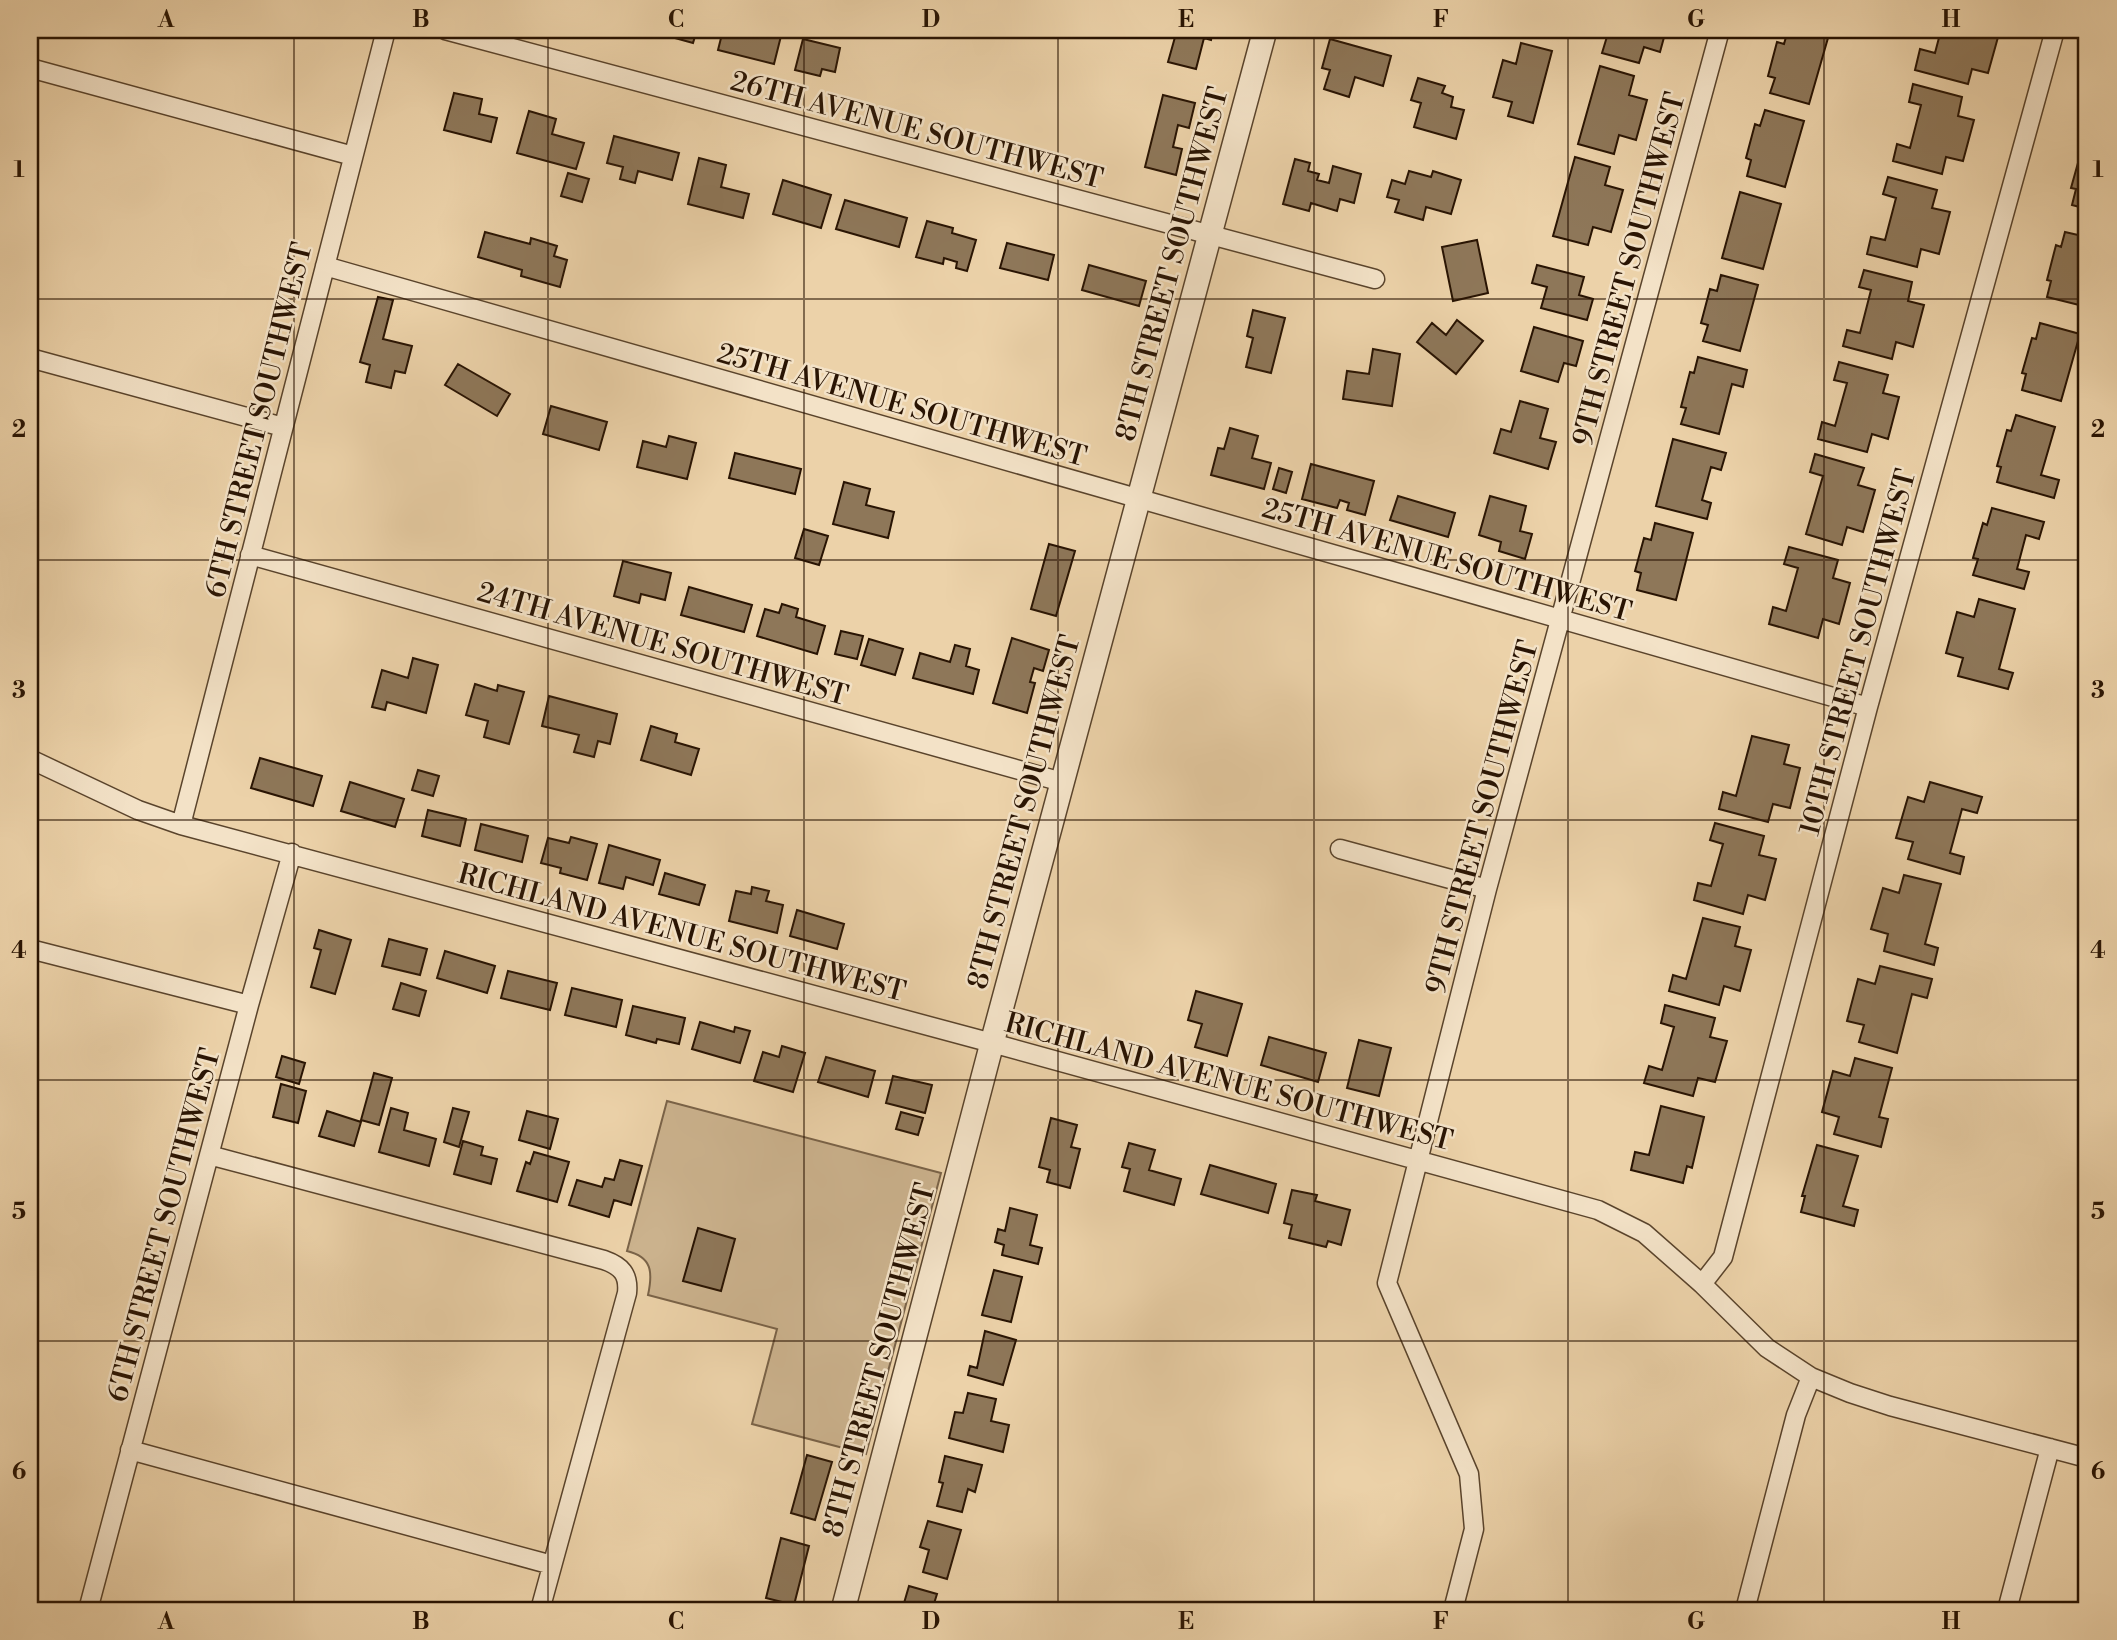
<svg xmlns="http://www.w3.org/2000/svg" width="2117" height="1640" font-family="'Libre Bodoni',serif">
  <rect width="100%" height="100%" fill="#ecd2a9"/>
  <filter id="stains"><feTurbulence type="fractalNoise" baseFrequency=".00286" numOctaves="4"/><feColorMatrix values="0 0 0 0 .2 0 0 0 0 .09 0 0 0 0 .02 0 0 0 .5 -.17"/></filter>
  <radialGradient id="worn" r=".72"><stop offset=".6" stop-color="#630" stop-opacity="0"/><stop offset="1" stop-color="#630" stop-opacity=".3"/></radialGradient>
  <!-- green -->
  <path fill="#cbb28d" stroke="#7a6348" stroke-width="2" d="M667 1101 941 1173 866 1454 752 1424 777 1329 648 1295C653 1272 652 1257 627 1251Z"/>
  <!-- building -->
  <path fill="#8e7759" stroke="#291403" stroke-width="2" d="M646 30H697L693 43Z
    M723 30H754L781 36 774 64 718 50Z
    M1177 30H1213L1211 40 1204 38 1196 69 1168 62Z
    M1609 30H1666L1660 52 1644 47 1639 63 1602 53Z
    M1788 30H1798L1828 38 1809 104 1770 93 1775 78 1768 76 1777 42 1784 44Z
    M1941 30H2000L1988 73 1972 69 1968 84 1915 70 1920 49 1935 53Z
    M803 39 840 48 835 72 822 69 820 76 795 70Z
    M1330 39 1391 56 1383 86 1355 77 1349 97 1324 89 1330 70 1322 68Z
    M1521 43 1552 51 1533 123 1508 116 1512 102 1493 97 1503 60 1516 64Z
    M1600 66 1634 76 1629 95 1647 100 1636 140 1619 135 1614 154 1578 144Z
    M1418 78 1445 86 1442 93 1453 97 1451 107 1464 110 1456 139 1414 127 1421 103 1411 100Z
    M1913 84 1962 97 1958 116 1974 120 1963 161 1946 157 1942 174 1893 161 1897 144 1910 148 1921 105 1909 102Z
    M454 93 482 99 479 114 497 118 491 142 444 130Z
    M1163 95 1195 103 1189 128 1178 125 1173 147 1182 149 1176 175 1145 167Z
    M1765 110 1804 121 1785 187 1747 176 1751 160 1746 158 1755 124 1760 126Z
    M529 111 556 119 552 134 584 143 576 169 517 153Z
    M614 136 679 153 672 180 638 171 635 183 620 179 623 167 607 163Z
    M2087 150V209L2072 205 2076 189 2071 188 2081 152 2086 154Z
    M1575 157 1610 167 1605 185 1623 190 1611 232 1593 227 1588 245 1553 236Z
    M699 158 726 165 721 187 749 194 743 218 688 204Z
    M1295 159 1310 163 1308 171 1319 174 1317 180 1329 183 1333 166 1361 174 1354 203 1340 199 1337 211 1311 203 1309 211 1283 204Z
    M1409 171 1431 177 1433 171 1461 180 1451 214 1426 207 1423 220 1395 212 1399 200 1387 197 1392 180 1405 184Z
    M568 173 589 179 582 202 561 196Z
    M1888 177 1937 190 1932 208 1950 212 1939 254 1921 249 1917 267 1867 254 1871 237 1885 240 1896 198 1883 194Z
    M783 180 831 195 821 228 773 214Z
    M1740 192 1781 204 1763 269 1722 258Z
    M845 200 907 218 899 247 836 229Z
    M927 221 953 228 952 233 976 240 967 271 956 268 957 262 944 258 943 264 916 257Z
    M485 232 530 244 531 238 557 246 554 256 567 260 560 287 521 276 522 270 478 257Z
    M2065 232 2087 237V307L2047 297 2051 281 2047 280 2056 245 2061 247Z
    M1477 240 1488 293 1453 301 1442 247Z
    M1007 243 1054 255 1048 280 1000 268Z
    M1089 265 1146 281 1139 306 1082 290Z
    M1537 265 1584 277 1579 295 1593 299 1587 320 1541 308 1547 287 1532 283Z
    M1864 270 1912 282 1908 301 1924 305 1913 347 1896 342 1892 359 1843 346 1847 330 1860 333 1871 290 1859 287Z
    M1721 275 1758 285 1740 351 1703 341 1708 325 1701 323 1710 289 1717 291Z
    M378 297 393 300 383 339 412 346 405 373 395 371 391 388 366 382 370 365 360 362Z
    M1253 310 1285 318 1271 373 1246 367 1253 338 1247 336Z
    M1457 320 1483 341 1456 374 1417 342 1432 323 1446 335Z
    M2040 323 2080 334 2061 401 2022 390 2026 374 2022 373 2032 338 2036 339Z
    M1534 327 1583 341 1576 366 1564 363 1558 382 1521 371Z
    M1373 349 1400 354 1392 406 1343 399 1347 371 1369 374Z
    M1698 357 1747 370 1743 387 1732 384 1719 434 1681 424 1686 408 1681 407 1690 372 1694 373Z
    M1839 362 1888 375 1883 393 1899 397 1888 439 1872 434 1867 452 1818 439 1822 422 1835 426 1847 383 1834 380Z
    M458 364 510 394 497 416 445 385Z
    M1520 401 1548 409 1540 438 1556 442 1548 469 1494 453 1501 429 1511 432Z
    M551 406 607 422 599 450 543 434Z
    M2016 415 2055 427 2041 475 2059 480 2054 498 1997 482 2001 467 1997 466 2007 430 2011 431Z
    M1230 428 1258 436 1252 458 1271 463 1264 489 1211 475 1218 448 1224 449Z
    M669 436 696 443 687 479 637 467 643 441 666 447Z
    M1673 439 1726 453 1721 470 1711 467 1702 500 1711 503 1707 519 1656 506Z
    M735 453 801 469 795 494 729 478Z
    M1815 454 1864 468 1858 485 1875 490 1863 532 1847 527 1842 545 1806 534 1823 476 1810 472Z
    M1311 464 1374 481 1365 515 1347 510 1349 503 1340 500 1337 508 1302 499Z
    M1279 468 1292 472 1286 493 1273 489Z
    M844 482 870 489 866 505 894 512 888 538 833 524Z
    M1398 496 1455 513 1448 537 1390 520Z
    M1490 496 1526 506 1520 531 1532 534 1525 559 1499 551 1501 542 1479 535Z
    M1992 508 2044 522 2039 539 2026 535 2017 569 2029 572 2024 589 1973 575 1978 559 1973 558 1983 523 1987 525Z
    M1655 523 1693 533 1676 600 1637 590 1641 573 1635 571 1644 538 1651 540Z
    M804 529 828 536 819 565 795 558Z
    M1049 544 1075 551 1056 616 1031 609Z
    M1789 547 1838 560 1833 578 1850 583 1839 624 1823 619 1818 638 1769 624 1773 607 1786 611 1798 568 1784 564Z
    M623 561 671 573 665 600 641 594 639 603 614 596Z
    M689 587 752 605 744 632 681 615Z
    M1979 599 2015 609 1999 669 2013 673 2008 689 1958 676 1963 658 1946 653 1957 612 1974 617Z
    M782 604 798 609 796 617 825 626 817 654 757 636 765 609 779 613Z
    M841 631 863 636 857 659 835 654Z
    M1012 638 1049 650 1043 671 1034 668 1030 682 1035 683 1027 713 993 703Z
    M869 639 903 649 895 675 861 665Z
    M955 645 970 649 966 666 979 670 973 694 913 678 920 653 950 662Z
    M413 658 438 665 426 713 387 702 385 710 372 707 382 670 408 678Z
    M475 684 497 691 498 685 524 692 509 744 484 737 488 721 466 715Z
    M549 696 617 714 610 744 598 741 594 757 574 752 579 735 542 726Z
    M651 726 677 734 675 742 699 749 691 775 641 760Z
    M1752 736 1789 745 1784 764 1800 768 1790 808 1773 804 1768 822 1719 809 1723 792 1736 796Z
    M260 758 322 776 313 806 251 788Z
    M418 770 439 776 433 796 412 790Z
    M350 782 404 799 395 827 341 811Z
    M1930 782 1982 797 1977 813 1962 809 1950 853 1964 857 1960 874 1908 859 1913 842 1896 838 1908 797 1924 802Z
    M428 810 466 819 460 846 422 836Z
    M1715 823 1764 836 1759 855 1776 859 1765 900 1748 895 1743 914 1694 900 1698 883 1711 886 1723 844 1710 840Z
    M481 824 528 836 522 862 475 850Z
    M571 837 597 844 587 880 560 873 561 868 541 863 548 838 569 843Z
    M609 845 660 860 653 885 626 877 623 889 599 883Z
    M665 873 705 885 699 905 659 894Z
    M1904 875 1941 884 1925 944 1938 948 1934 965 1884 951 1888 934 1871 929 1883 888 1899 893Z
    M752 887 769 891 766 901 783 905 777 933 729 921 736 891 751 894Z
    M797 910 844 924 837 949 790 936Z
    M1703 918 1740 927 1735 946 1751 950 1740 991 1724 986 1719 1005 1669 991 1673 975 1686 979Z
    M319 930 351 940 335 994 311 987 321 950 314 948Z
    M389 939 427 949 420 975 382 966Z
    M445 951 495 966 487 993 437 978Z
    M1880 966 1932 979 1927 998 1912 994 1897 1053 1859 1042 1864 1025 1847 1021 1858 979 1875 984Z
    M508 971 557 983 550 1010 501 998Z
    M401 983 426 991 419 1016 393 1009Z
    M572 988 622 1000 616 1027 565 1015Z
    M1196 991 1242 1004 1227 1056 1195 1047 1202 1024 1188 1020Z
    M1665 1005 1715 1018 1710 1037 1727 1041 1715 1082 1698 1078 1693 1096 1644 1083 1649 1066 1662 1070 1674 1027 1661 1023Z
    M633 1006 685 1018 679 1044 657 1039 656 1043 626 1035Z
    M700 1022 734 1032 735 1027 750 1031 740 1063 692 1049Z
    M1269 1037 1326 1053 1318 1082 1261 1065Z
    M1359 1040 1391 1048 1379 1096 1347 1088Z
    M782 1046 805 1053 793 1092 754 1081 763 1052 779 1057Z
    M282 1056 305 1063 299 1084 276 1077Z
    M826 1057 875 1071 868 1097 818 1082Z
    M1855 1058 1892 1068 1879 1117 1888 1119 1881 1147 1834 1134 1839 1117 1822 1112 1833 1071 1850 1076Z
    M374 1073 392 1078 379 1125 361 1120Z
    M893 1076 932 1085 925 1113 886 1103Z
    M281 1084 306 1091 298 1123 273 1117Z
    M1661 1106 1704 1117 1692 1168 1687 1166 1683 1183 1631 1170 1635 1152 1649 1155Z
    M391 1108 408 1113 404 1130 436 1139 429 1166 379 1152Z
    M453 1108 469 1112 459 1147 444 1142Z
    M327 1111 361 1122 354 1146 319 1136Z
    M527 1111 558 1119 550 1149 519 1140Z
    M901 1112 923 1118 918 1135 896 1129Z
    M1051 1118 1077 1125 1071 1147 1080 1149 1070 1188 1047 1182 1050 1170 1039 1167Z
    M463 1141 483 1147 481 1155 497 1159 491 1184 454 1174Z
    M1129 1143 1155 1150 1149 1170 1181 1179 1174 1205 1124 1191 1130 1169 1122 1167Z
    M1817 1145 1858 1156 1843 1206 1858 1210 1854 1226 1801 1212 1805 1196H1802Z
    M534 1152 569 1162 557 1202 517 1191 526 1162 530 1164Z
    M620 1160 642 1166 631 1205 614 1200 609 1217 569 1205 577 1180 602 1187 605 1178 614 1180Z
    M1210 1165 1276 1184 1268 1213 1201 1194Z
    M1292 1190 1317 1195 1315 1201 1350 1210 1341 1245 1328 1241 1326 1247 1289 1238 1292 1225 1284 1223Z
    M1010 1208 1037 1215 1030 1245 1042 1248 1038 1264 1002 1255 1004 1245 995 1242 998 1229 1005 1231Z
    M698 1228 735 1239 721 1291 683 1281Z
    M994 1270 1022 1277 1011 1322 982 1315Z
    M985 1331 1016 1340 1003 1385 968 1375 970 1366 977 1368Z
    M968 1393 996 1399 991 1421 1009 1425 1003 1452 949 1438 955 1412 963 1413Z
    M807 1455 832 1462 815 1520 791 1513Z
    M945 1456 982 1465 975 1492 968 1489 962 1512 937 1506 943 1483 939 1482Z
    M928 1521 961 1530 947 1579 923 1572 929 1550 920 1547Z
    M781 1538 809 1546 794 1605 766 1598Z
    M909 1586 937 1594 932 1610H902Z"/>
  <g fill="none" stroke-linecap="round" stroke-linejoin="round">
    <defs>
      <path id="minor" d="M445 30 1375 279
        M30 68 353 156
        M325 266 1868 707
        M30 358 283 427
        M250 555 1062 782
        M30 759 138 810 181 825 992 1043 1598 1210 1644 1233 1702 1284 1767 1348 1811 1377 1850 1393 1890 1406 2087 1458
        M181 825 386 30
        M1340 849 1487 889
        M30 949 249 1005
        M209 1155 604 1260C621 1266 629 1274 627 1293L540 1610
        M1702 1284 1723 1257 1868 707 2055 30
        M130 1450 552 1565
        M88 1610 249 1005 292 853
        M1453 1610 1474 1529 1469 1474 1387 1283 1487 889 1720 30
        M1745 1610 1796 1415 1811 1377
        M2007 1610 2050 1448"/>
      <path id="tertiary" d="M843 1610 992 1043 1265 30"/>
    </defs>
    <!-- minor casing -->
    <use href="#minor" stroke="#5a442c" stroke-width="21"/>
    <!-- tertiary casing -->
    <use href="#tertiary" stroke="#5a442c" stroke-width="26"/>
    <!-- minor -->
    <use href="#minor" stroke="#f3e2c7" stroke-width="18"/>
    <!-- tertiary -->
    <use href="#tertiary" stroke="#f3e2c7" stroke-width="23"/>
  </g>
  <!-- grid -->
  <path fill="none" stroke="#291403" stroke-width="2" stroke-opacity="0.55" d="M294 30V1610M548 30V1610M804 30V1610M1058 30V1610M1314 30V1610M1568 30V1610M1824 30V1610M30 299H2087M30 560H2087M30 820H2087M30 1080H2087M30 1341H2087"/>
  <g text-anchor="middle" stroke-width="5" stroke-linejoin="round" paint-order="stroke">
    <!-- street labels -->
    <g font-size="28" fill="#291403" stroke="#f3e2c7">
      <text transform="translate(917 129) rotate(15)" y="10">26TH AVENUE SOUTHWEST</text>
      <text transform="translate(1171 264) rotate(-75)" y="10">8TH STREET SOUTHWEST</text>
      <text transform="translate(1628 269) rotate(-75)" y="10">9TH STREET SOUTHWEST</text>
      <text transform="translate(902 404) rotate(16)" y="10">25TH AVENUE SOUTHWEST</text>
      <text transform="translate(258 420) rotate(-76)" y="10">6TH STREET SOUTHWEST</text>
      <text transform="translate(1447 559) rotate(16)" y="10">25TH AVENUE SOUTHWEST</text>
      <text transform="translate(663 643) rotate(16)" y="10">24TH AVENUE SOUTHWEST</text>
      <text transform="translate(1857 652) rotate(-75)" y="10">10TH STREET SOUTHWEST</text>
      <text transform="translate(1023 812) rotate(-75)" y="10">8TH STREET SOUTHWEST</text>
      <text transform="translate(1481 817) rotate(-75)" y="10">9TH STREET SOUTHWEST</text>
      <text transform="translate(682 932) rotate(15)" y="10">RICHLAND AVENUE SOUTHWEST</text>
      <text transform="translate(1229 1081) rotate(15)" y="10">RICHLAND AVENUE SOUTHWEST</text>
      <text transform="translate(163 1225) rotate(-75)" y="10">6TH STREET SOUTHWEST</text>
      <text transform="translate(878 1360) rotate(-75)" y="10">8TH STREET SOUTHWEST</text>
    </g>
  </g>
  <!-- margin -->
  <rect width="2117" height="1640" fill="none" stroke="#ecd2a9" stroke-width="77"/>
  <rect x="38" y="38" width="2040" height="1564" fill="none" stroke="#291403" stroke-width="2.5"/>
  <g font-size="23" text-anchor="middle" font-weight="bold" fill="#291403">
    <text x="166" y="27">A</text>
    <text x="421" y="27">B</text>
    <text x="676" y="27">C</text>
    <text x="931" y="27">D</text>
    <text x="1186" y="27">E</text>
    <text x="1441" y="27">F</text>
    <text x="1696" y="27">G</text>
    <text x="1951" y="27">H</text>
    <text x="19" y="177">1</text>
    <text x="2098" y="177">1</text>
    <text x="19" y="437">2</text>
    <text x="2098" y="437">2</text>
    <text x="19" y="698">3</text>
    <text x="2098" y="698">3</text>
    <text x="19" y="958">4</text>
    <text x="2098" y="958">4</text>
    <text x="19" y="1219">5</text>
    <text x="2098" y="1219">5</text>
    <text x="19" y="1479">6</text>
    <text x="2098" y="1479">6</text>
    <text x="166" y="1629">A</text>
    <text x="421" y="1629">B</text>
    <text x="676" y="1629">C</text>
    <text x="931" y="1629">D</text>
    <text x="1186" y="1629">E</text>
    <text x="1441" y="1629">F</text>
    <text x="1696" y="1629">G</text>
    <text x="1951" y="1629">H</text>
  </g>
  <rect width="100%" height="100%" filter="url(#stains)"/>
  <rect width="100%" height="100%" fill="url(#worn)"/>
</svg>
